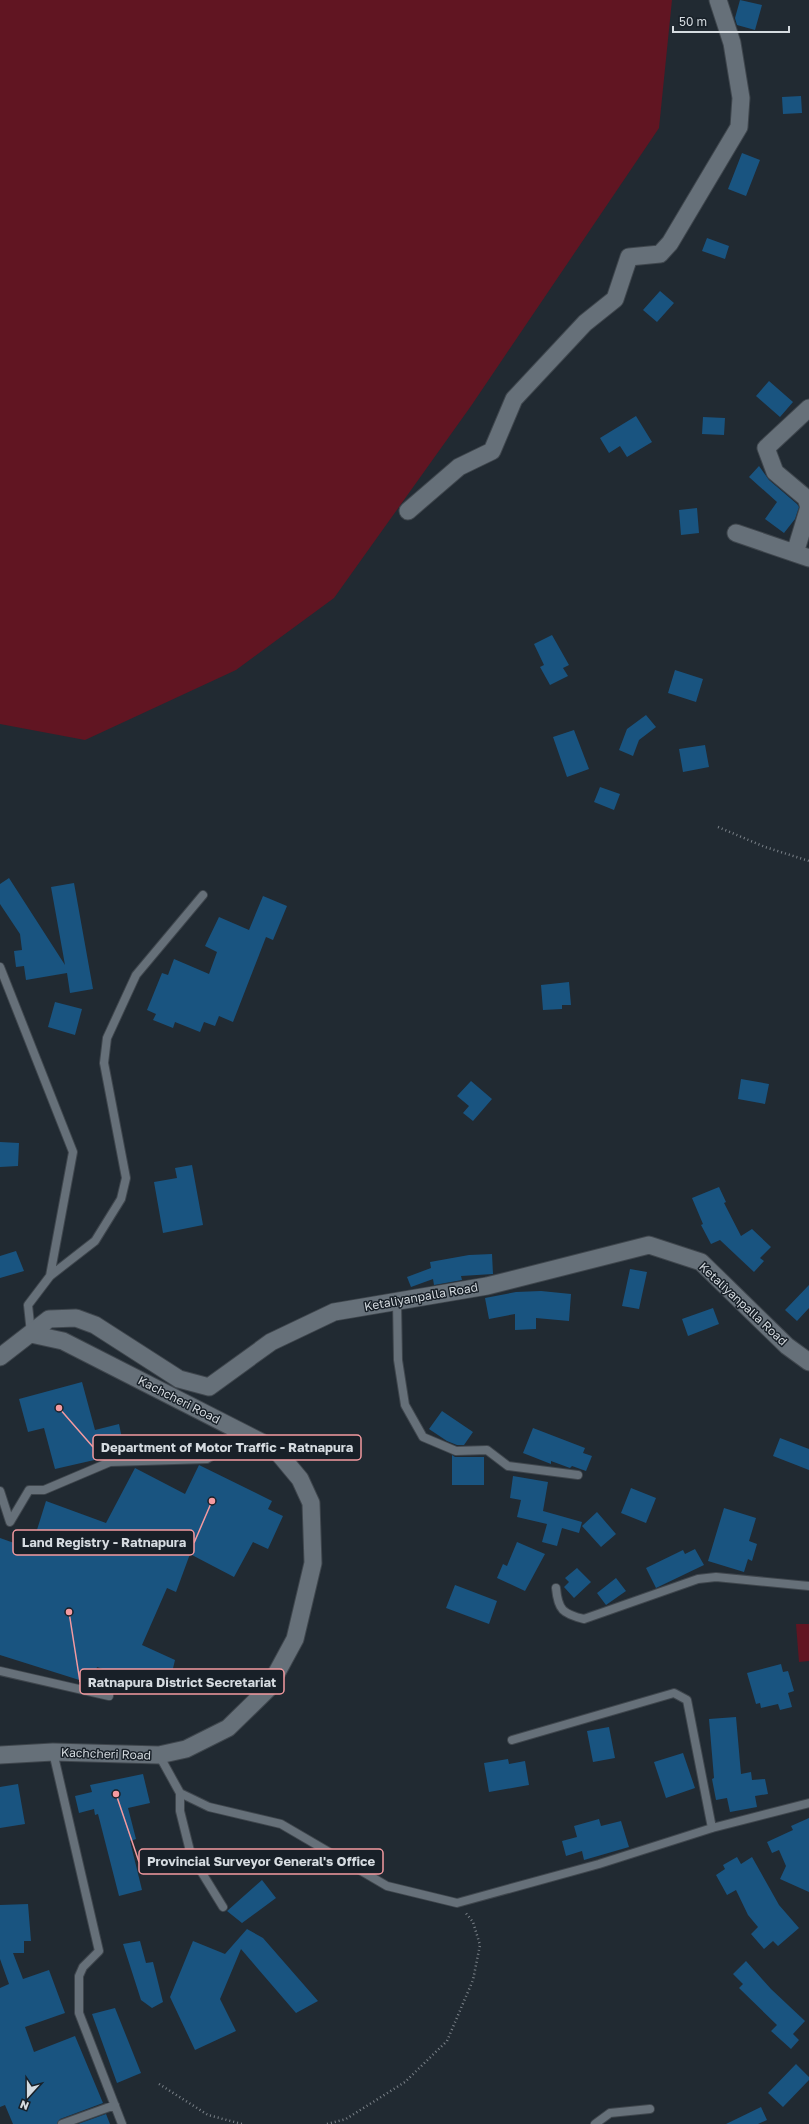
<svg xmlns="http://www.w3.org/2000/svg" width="809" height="2124" font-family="'Golos Text',sans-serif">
  <rect width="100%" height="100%" fill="#212a32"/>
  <!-- green -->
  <path fill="#611522" d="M0 0H672L659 128 471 406 334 598 236 670 85 740 0 724Z
    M796 1624H809V1661L799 1662Z"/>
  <!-- building -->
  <path fill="#195480" d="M740 0 762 5 755 30 737 25 735 18Z
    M801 96 802 113 783 114 782 97Z
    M742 153 760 160 746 196 728 189Z
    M707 238 729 246 725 259 702 251Z
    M660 291 674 303 657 322 643 310Z
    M769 381 793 402 780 417 756 396Z
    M636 416 652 442 627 457 620 446 609 453 600 438Z
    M703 417 725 418 724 435 702 434Z
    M759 466 769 480 797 504 799 507 795 519 784 533 765 519 777 502 749 477Z
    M697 508 699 533 681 535 679 510Z
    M552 635 569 665 563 668 568 676 550 685 540 667 544 665 534 644Z
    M675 670 703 679 696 702 668 693Z
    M646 715 656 727 639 740 633 756 619 750 627 729Z
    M574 730 589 769 567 777 553 737Z
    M705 745 709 767 683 772 679 749Z
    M600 787 620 794 614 810 594 802Z
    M9 878 65 965 51 887 74 883 93 989 70 993 67 973 26 980 24 966 16 967 14 951 22 950 20 934 0 904V884Z
    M263 896 287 906 273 940 266 937 233 1022 219 1016 215 1026 204 1022 200 1032 175 1022 173 1028 153 1020 156 1014 147 1010 162 973 168 975 174 959 209 974 217 952 205 946 219 917 249 930Z
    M569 982 571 1005H562V1009L543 1010 541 985Z
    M55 1002 82 1009 75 1035 48 1027Z
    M741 1079 769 1084 765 1104 738 1099Z
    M471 1081 492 1099 473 1121 463 1113 469 1106 457 1096Z
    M0 1142 19 1143 18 1166 0 1167Z
    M192 1165 203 1225 163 1233 154 1182 177 1178 175 1168Z
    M719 1187 726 1202 724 1203 741 1236 752 1229 771 1247 760 1258 764 1261 754 1272 720 1240 711 1244 701 1225 703 1224 692 1198Z
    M16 1251 24 1271 0 1278V1256Z
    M492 1254 493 1274 461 1276 462 1280 434 1285 433 1279 411 1287 407 1277 431 1268 430 1262 469 1255Z
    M630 1269 647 1272 639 1309 622 1306Z
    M809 1285V1308L797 1321 785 1310Z
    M541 1291 571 1294 569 1321 536 1318V1329L515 1330V1314L489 1319 485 1298 516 1292Z
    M713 1308 719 1324 688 1336 682 1319Z
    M82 1382 95 1430 119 1424 125 1453 55 1469 44 1428 28 1432 19 1399Z
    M442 1411 473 1432 464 1445H457L447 1441 429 1429Z
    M533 1428 585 1448 583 1453 592 1456 586 1471 572 1466 570 1468 551 1461V1464L523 1453Z
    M780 1438 809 1449V1470L773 1456Z
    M452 1455 455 1457H484V1485H452Z
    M199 1465 272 1501 268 1509 283 1516 268 1549 253 1542 234 1577 190 1554 176 1592 167 1588 142 1645 175 1660 169 1685 140 1673 134 1680 97 1667 92 1684 0 1655V1538L31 1549 46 1501 106 1523 135 1468 185 1494Z
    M513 1476 548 1482 543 1511 582 1522 579 1533 562 1528 557 1546 542 1542 547 1524 517 1517 521 1500 510 1498Z
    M631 1488 656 1498 646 1523 621 1513Z
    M724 1508 756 1518 749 1541 757 1544 752 1561 748 1559 744 1572 708 1561Z
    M597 1512 616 1534 601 1547 582 1526Z
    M517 1542 545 1554 525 1591 497 1578 503 1564 507 1566Z
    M695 1549 704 1565 656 1588 646 1568 683 1550 685 1554Z
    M577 1568 591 1582 574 1598 564 1587 569 1582 565 1578Z
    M616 1578 626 1591 606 1605 597 1593Z
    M455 1585 497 1601 489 1624 446 1608Z
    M781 1664 783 1672 788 1671 794 1691 788 1693 792 1707 780 1710 778 1704 761 1708 760 1703 756 1704 747 1673Z
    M736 1717 741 1774 751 1772 752 1780 765 1779 768 1794 755 1796 757 1807 730 1812 727 1798 716 1800 712 1779 714 1778 709 1719Z
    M609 1727 615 1758 593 1762 587 1731Z
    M683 1753 695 1788 666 1798 654 1762Z
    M508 1759 509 1764 525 1761 529 1785 489 1792 484 1763Z
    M143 1774 150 1803 128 1808 136 1839 130 1841 142 1890 119 1896 98 1814 95 1815 94 1809 79 1813 75 1796 92 1792 90 1785Z
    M18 1784 25 1824 0 1828V1787Z
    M809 1818V1892L780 1879 786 1866 779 1850 772 1853 767 1842 793 1830 791 1826Z
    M599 1819 601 1826 621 1821 629 1847 584 1860 582 1851 566 1856 562 1841 577 1837 574 1826Z
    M737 1857 741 1864 752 1857 779 1905 799 1928 778 1946 773 1941 764 1949 751 1934 758 1927 748 1915 736 1890 727 1895 716 1875 725 1869 723 1865Z
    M262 1880 276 1898 242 1923 227 1911Z
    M28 1904 31 1941H24V1953H13L23 1979 49 1970 65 2013 25 2027 34 2052 75 2036 103 2103 60 2119 57 2124H13L5 2105 0 2107V1988L9 1984 0 1959V1905Z
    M247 1929 263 1938 318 2001 296 2013 241 1949 220 1999 236 2031 195 2050 170 1997 193 1941 225 1954Z
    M140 1941 146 1963 153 1962 163 2002 152 2008 141 2000 123 1944Z
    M746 1961 771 1989 805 2021 793 2034 799 2040 791 2049 771 2031 777 2025 739 1988 743 1984 733 1974Z
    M115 2008 141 2073 117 2083 92 2014Z
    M796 2064 809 2077V2080L783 2107 768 2093Z
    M761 2107 767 2120 758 2124H726Z
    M106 2114 110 2124H78Z"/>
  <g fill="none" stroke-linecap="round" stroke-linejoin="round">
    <defs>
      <path id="service" d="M0 967 73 1152 50 1276
        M397 1302 398 1360 405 1405 423 1437 456 1451 487 1450 508 1466 578 1475
        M31 1333 28 1305 50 1276 95 1241 121 1199 126 1178 104 1063 107 1038 136 975 203 895
        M0 1491 10 1522 29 1490H44L110 1462 207 1459 218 1452 236 1430
        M556 1588C558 1610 563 1614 584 1619L698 1579 716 1577 809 1586
        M0 1671 109 1696
        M512 1740 674 1693 687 1700 712 1828
        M53 1752 99 1951 83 1967 79 1976V2013L122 2124
        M159 1755 180 1793 209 1807 281 1824 387 1886 457 1903 599 1864 712 1828 809 1803
        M180 1793V1811L191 1855 223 1907
        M62 2124 115 2105
        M595 2124 610 2113 650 2109"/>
      <path id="minor" d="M408 511 459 467 492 451 514 399 585 323 615 299 629 257 660 254 670 243 739 127 741 98 732 43 718 0
        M736 533 809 558
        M795 553 809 507 806 498 775 472 766 448 809 408
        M0 1357 49 1319 76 1318 95 1325 179 1379 209 1387 271 1342 334 1312 487 1286 649 1245 701 1262 787 1346 809 1362
        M0 1755 53 1752 159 1755 186 1749 228 1728 268 1689 295 1639 313 1563 311 1503 300 1479 275 1449 63 1341 31 1334"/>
    </defs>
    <!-- service casing -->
    <use href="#service" stroke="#3f464d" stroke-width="10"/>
    <!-- minor casing -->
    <use href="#minor" stroke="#3f464d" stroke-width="19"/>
    <!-- path -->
    <path stroke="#7b8289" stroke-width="2.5" stroke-dasharray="1 3" stroke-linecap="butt" d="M718 827 765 847 809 861
      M159 2084 208 2115 242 2124
      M327 2124 346 2119 405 2082 447 2041 473 1980 480 1945 473 1922 465 1912"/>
    <!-- service -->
    <use href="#service" stroke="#667079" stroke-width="8"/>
    <!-- minor -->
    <use href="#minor" stroke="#667079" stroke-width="17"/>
  </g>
  <g text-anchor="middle" stroke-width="3" stroke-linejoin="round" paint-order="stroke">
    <!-- street labels -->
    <g font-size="12" fill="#d5dbe0" stroke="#182028">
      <text transform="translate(421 1297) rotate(-10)" y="4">Ketaliyanpalla Road</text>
      <text transform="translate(743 1304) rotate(43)" y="4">Ketaliyanpalla Road</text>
      <text transform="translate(179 1400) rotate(27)" y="4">Kachcheri Road</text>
      <text transform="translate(106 1754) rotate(2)" y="4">Kachcheri Road</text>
    </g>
  </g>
  <!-- callouts -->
  <path fill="none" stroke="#f49aa0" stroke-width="1.5" d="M59 1408L93 1447M212 1501L194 1543M69 1612L80 1682M116 1794L139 1862"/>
  <g fill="#f49aa0" stroke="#182028" stroke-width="1.5">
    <circle cx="59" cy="1408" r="4"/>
    <circle cx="212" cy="1501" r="4"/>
    <circle cx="69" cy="1612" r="4"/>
    <circle cx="116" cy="1794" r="4"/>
  </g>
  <g fill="#182028" stroke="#f49aa0" stroke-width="1.5">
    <rect x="93" y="1435" width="268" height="25" rx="4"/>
    <rect x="13" y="1530" width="181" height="25" rx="4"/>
    <rect x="80" y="1669" width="204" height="25" rx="4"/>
    <rect x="139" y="1849" width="244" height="25" rx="4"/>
  </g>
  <g font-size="13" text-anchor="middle" font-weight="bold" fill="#d5dbe0">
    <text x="227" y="1452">Department of Motor Traffic - Ratnapura</text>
    <text x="104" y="1547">Land Registry - Ratnapura</text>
    <text x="182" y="1687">Ratnapura District Secretariat</text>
    <text x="261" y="1866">Provincial Surveyor General's Office</text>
  </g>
  <!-- north arrow -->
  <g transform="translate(28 2096) rotate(201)" stroke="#182028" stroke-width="3" paint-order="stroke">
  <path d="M0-3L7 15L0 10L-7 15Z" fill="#d5dbe0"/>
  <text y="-6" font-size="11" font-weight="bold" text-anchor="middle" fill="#d5dbe0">N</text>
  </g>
  <!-- scale -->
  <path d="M673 26v6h116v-6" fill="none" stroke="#d5dbe0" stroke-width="2"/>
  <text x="679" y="26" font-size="12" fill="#d5dbe0" stroke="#182028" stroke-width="3" paint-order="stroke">50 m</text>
</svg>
